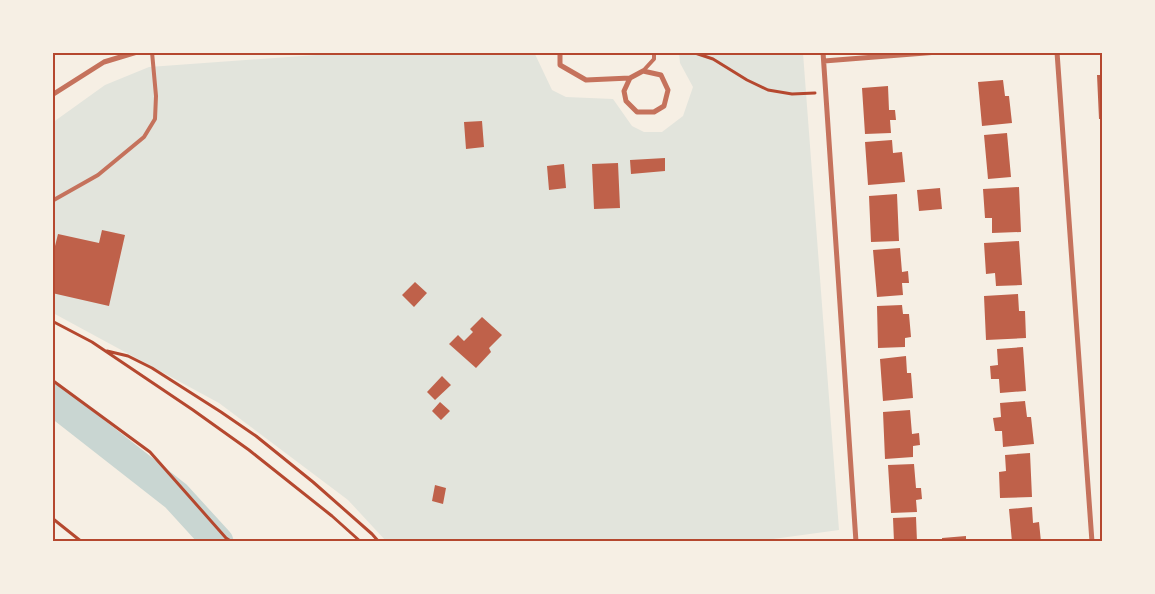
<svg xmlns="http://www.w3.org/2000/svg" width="1155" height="594" font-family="Signika,sans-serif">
  <rect width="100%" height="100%" fill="#f6efe4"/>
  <!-- green -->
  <path fill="#e2e4dc" d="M534 52 552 90 566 97 613 99 632 126 644 132H662L683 116 693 87 680 63 679 53H803L839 530 750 542 386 541 348 500 219 403 53 313 52 123 105 85 149 67 345 53Z"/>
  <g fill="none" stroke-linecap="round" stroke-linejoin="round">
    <!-- river -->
    <path stroke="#c9d6d2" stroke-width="31" d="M52 399 176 496 218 542"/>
  </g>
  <!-- building -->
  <path fill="#bf614a" d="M1097 75H1102V119H1099Z
    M1003 80 1005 96H1009L1012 123 982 126 978 82Z
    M888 86 889 110H895L896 120H890L891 133 865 134 862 88Z
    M482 121 484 147 466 149 464 122Z
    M1007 133 1011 177 988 179 984 135Z
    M892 140 893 153 902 152 905 182 868 185 865 142Z
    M665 158V171L631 174 630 160Z
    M618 163 620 208 594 209 592 164Z
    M564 164 566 188 549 190 547 166Z
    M1019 187 1021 232 992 233V218H985L983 189Z
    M940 188 942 209 919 211 917 190Z
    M897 194 899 241 871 242 869 196Z
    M102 230 125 235 109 306 52 293V258L58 234 99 243Z
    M1019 241 1022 285 996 286 995 273 986 274 984 243Z
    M900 248 902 272 908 271 909 283H902L903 295 877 297 873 250Z
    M415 282 427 293 414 307 402 295Z
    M1018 294 1019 311H1025L1026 338 986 340 984 296Z
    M902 305 903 314H909L911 337 905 338V347L878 348 877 306Z
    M482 317 502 335 489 348 491 352 476 368 449 344 458 335 464 341 473 332 470 329Z
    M1023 347 1026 391 1000 393 999 379H991L990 366 998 365 997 349Z
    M906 356 907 373H911L913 398 883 401 880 359Z
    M442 376 451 385 435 400 427 392Z
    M1025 401 1027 417H1031L1034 444 1003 447 1002 431H995L993 418 1001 417 1000 403Z
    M440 402 450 411 441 420 432 411Z
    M910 410 912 434 919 433 920 445 913 446V457L885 459 883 412Z
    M1030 453 1032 497 1000 498 999 472 1006 471 1005 455Z
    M914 464 916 488H921L922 499 916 500 917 512 891 513 888 465Z
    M435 485 446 488 443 504 432 501Z
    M1032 507 1033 523 1039 522 1041 542H1012L1009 509Z
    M916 517 917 542H894L893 518Z
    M966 536V542H942V538Z"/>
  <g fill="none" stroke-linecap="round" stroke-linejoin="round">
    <!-- path -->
    <path stroke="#b5482f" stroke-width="3" d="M692 52 713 59 747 80 768 90 792 94 815 93
      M52 321 92 342 193 410 249 450 332 516 361 542
      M107 351 128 356 152 368 221 412 256 436 313 482 372 534 379 542
      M52 380 150 452 226 538 232 542
      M52 518 82 542"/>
    <!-- service -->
    <path stroke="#c5725c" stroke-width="4" d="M643 71 654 59V52
      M52 201 98 175 144 137 155 119 156 96 152 52"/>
    <!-- minor -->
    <path stroke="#c5725c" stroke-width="5" d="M560 52V65L586 80 630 78 643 71 661 75 668 90 664 106 654 112H637L626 101 624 91 630 78
      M823 52 856 542
      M1057 52 1092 542
      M824 61 938 52
      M52 95 104 62 137 52"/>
  </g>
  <!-- border -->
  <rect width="1155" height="594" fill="none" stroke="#f6efe4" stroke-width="108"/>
  <rect x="54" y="54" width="1047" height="486" fill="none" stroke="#b5482f" stroke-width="2"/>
</svg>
